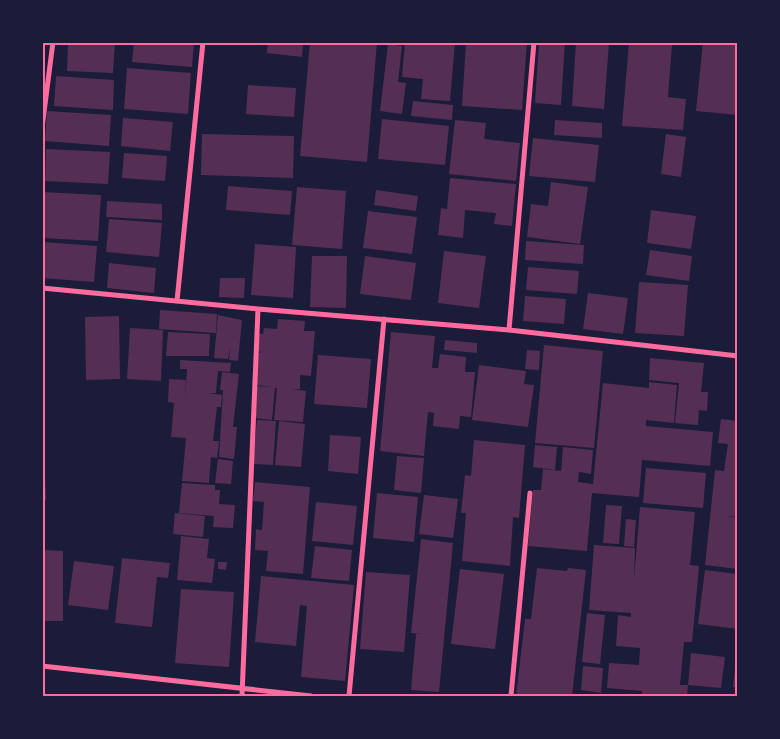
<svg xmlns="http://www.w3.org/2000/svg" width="780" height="739" font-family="'Zilla Slab',serif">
  <rect width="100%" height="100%" fill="#1b1b3a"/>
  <!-- building -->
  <path fill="#542f53" d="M68 42H115L113 73 67 71Z
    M134 42H194L192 67 132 62Z
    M268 42H303L302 57 267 53Z
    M310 42H377L367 162 300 156Z
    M405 42H455L450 101 421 99 423 79 402 77Z
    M466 42H527L522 110 462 106Z
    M539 42H565L561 105 535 103Z
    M576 42H609L604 109 572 106Z
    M629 42 672 45 668 97 686 99 683 130 622 126Z
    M703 42H738V115L696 111Z
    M388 44 402 46 398 82 406 83 402 114 380 111Z
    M127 68 191 73 188 114 124 109Z
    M56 76 114 80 113 110 54 106Z
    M248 85 296 88 294 117 246 114Z
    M413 101 453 105 452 120 411 116Z
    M47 111 111 115 109 146 45 141Z
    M123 118 173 122 170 151 121 146Z
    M382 119 449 126 445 165 378 159Z
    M455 120 486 123 484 139 520 143 516 181 449 174Z
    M555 120 602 123V138L554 135Z
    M202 134 294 136 293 178 201 175Z
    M666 134 686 137 681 177 661 174Z
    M533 138 599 145 595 182 529 176Z
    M46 149 110 152 108 184 45 181Z
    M124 153 167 156 165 181 122 178Z
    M450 178 516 184 512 226 494 224 496 213 465 210 463 238 438 235 441 208 447 209Z
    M551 182 588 187 580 244 527 237 531 204 548 206Z
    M228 186 292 191 290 215 226 210Z
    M297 187 346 191 342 249 292 245Z
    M376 190 418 196 416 211 374 205Z
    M42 192 101 195 98 241 42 238Z
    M107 201 162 204V220L106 217Z
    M651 210 696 216 691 249 647 243Z
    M368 211 417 217 412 254 363 248Z
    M109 219 162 223 159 257 106 252Z
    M526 241 584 245 583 264 525 260Z
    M43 242 97 246 94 282 42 278Z
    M255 244 296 247 293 298 251 295Z
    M650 250 692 256 689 281 646 275Z
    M444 251 486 256 479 308 438 303Z
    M312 256H347L346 308 310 307Z
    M365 256 416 263 411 300 360 294Z
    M109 263 156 268 154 293 107 288Z
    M528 267 579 271 577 294 526 290Z
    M220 278H245L244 298 219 297Z
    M639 282 688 285 684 336 635 333Z
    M588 293 628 298 623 334 583 329Z
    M525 296 566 299 564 324 523 321Z
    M160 310 217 314 216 333 159 329Z
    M218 315 242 320 238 361 229 360 230 347 228 359 214 358Z
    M119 316 120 379 86 380 85 317Z
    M278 319 305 321 304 331H315L311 376 300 375V389H292L306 391 303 422 274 420 277 388H275L272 420 254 418 257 386 273 387 256 385 258 353 262 352 256 351 257 334H263L264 328 277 329Z
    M130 328 163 330 161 381 127 379Z
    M168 332 210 334 209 356H166Z
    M391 332 435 336 432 368H438L440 354 466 357 465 372H475L471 417 460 416 459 429 433 426 434 413 428 412 424 456 380 451Z
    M445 340 477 343V353L444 350Z
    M544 345 603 351 594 448 535 443Z
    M527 350 540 351 539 370 525 369Z
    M318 355 371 359 367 408 314 404Z
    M650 358 704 363 701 392H708L707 411 699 410 698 425 675 423 679 383 649 380Z
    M180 360 231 363 230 372 218 371 216 393H208L222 395 221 407H217L213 441H219L217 458 211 457 209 483 182 481 186 438 171 437 174 403 168 402 169 379 186 380 185 404 187 369H180Z
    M479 365 526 371 524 384 534 385 528 427 472 420Z
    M222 372 239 374 233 427H237L234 459 219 457 223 390H220Z
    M649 382 677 385 674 423 646 420V426L713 432 710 466 642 460 639 497 592 493 587 551 528 546 533 490H541L543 469 561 471 563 447 593 450 591 474 579 472 578 482 593 484 603 383 649 388Z
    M721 419 738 421V517L726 516 738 518V569L705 565 715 470 724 471 728 444 718 443Z
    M257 420 276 421 273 465 253 464Z
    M279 421 305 424 301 467 275 465Z
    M330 435 361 437 358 474 328 471Z
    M474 440 525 445 519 518 513 517 510 566 462 561 466 513H461L465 475 471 476Z
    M535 445 557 447 555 470 533 467Z
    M42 449H44L46 500H42Z
    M397 456 424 458 421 493 394 490Z
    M218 459 233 461 231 484 215 483Z
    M646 468 706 473 703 508 643 503Z
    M255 482 310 487 303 574 266 571 268 551 255 550 256 529 262 530 264 502 253 501Z
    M182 483 215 485V490H220L219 504 235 505 233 528 213 527 214 516 179 513Z
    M377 493 418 497 414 542 373 538Z
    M424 495 458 499 453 538 419 534Z
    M316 502 357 506 353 545 312 541Z
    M606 505 622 506 619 544 603 543Z
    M640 507 695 512 690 565 699 566 694 622 692 642H684L680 685H688L687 696H642V691L607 688 609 663 639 665 640 648 616 646 618 615 631 617V613L589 610 594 545 635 548 634 579Z
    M175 513 205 516 203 537 173 534Z
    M626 519 636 520 634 547 624 546Z
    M181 536 209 539 207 558 215 559 212 583 177 580Z
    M421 539 453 543 439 692 411 690 416 634H422L411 633Z
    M315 546 352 550 349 581 311 578Z
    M42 550 63 551V621H42Z
    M122 558 170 563 168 578 157 577 152 627 115 623Z
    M74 561 114 566 108 610 68 605Z
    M218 562H227L226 570 218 569Z
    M537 568 567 571 568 568 586 570 572 696H516L525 619H531Z
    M460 569 504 574 495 649 451 644Z
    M705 570 738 574V629L698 624Z
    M366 572 410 575 404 652 360 649Z
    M261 576 354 585 345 681 301 677 307 606 300 605 296 646 255 642Z
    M181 589 234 592 229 667 175 663Z
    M587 613 605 615 600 664 582 662Z
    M691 653 725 657 721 688 688 685Z
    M736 661H738V687H733Z
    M583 666 603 668 601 693 581 690Z"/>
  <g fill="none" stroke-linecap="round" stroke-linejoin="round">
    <!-- minor -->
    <path stroke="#ff6b9d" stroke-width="5" d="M42 128 53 42
      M42 288 258 309 509 330 738 356
      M177 301 203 42
      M509 330 534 42
      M42 666 311 696
      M242 696 258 309
      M349 696 384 319
      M511 696 530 493"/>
  </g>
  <!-- border -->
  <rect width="780" height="739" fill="none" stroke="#1b1b3a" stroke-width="88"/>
  <rect x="44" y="44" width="692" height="651" fill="none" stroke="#ff6b9d" stroke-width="2"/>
</svg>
